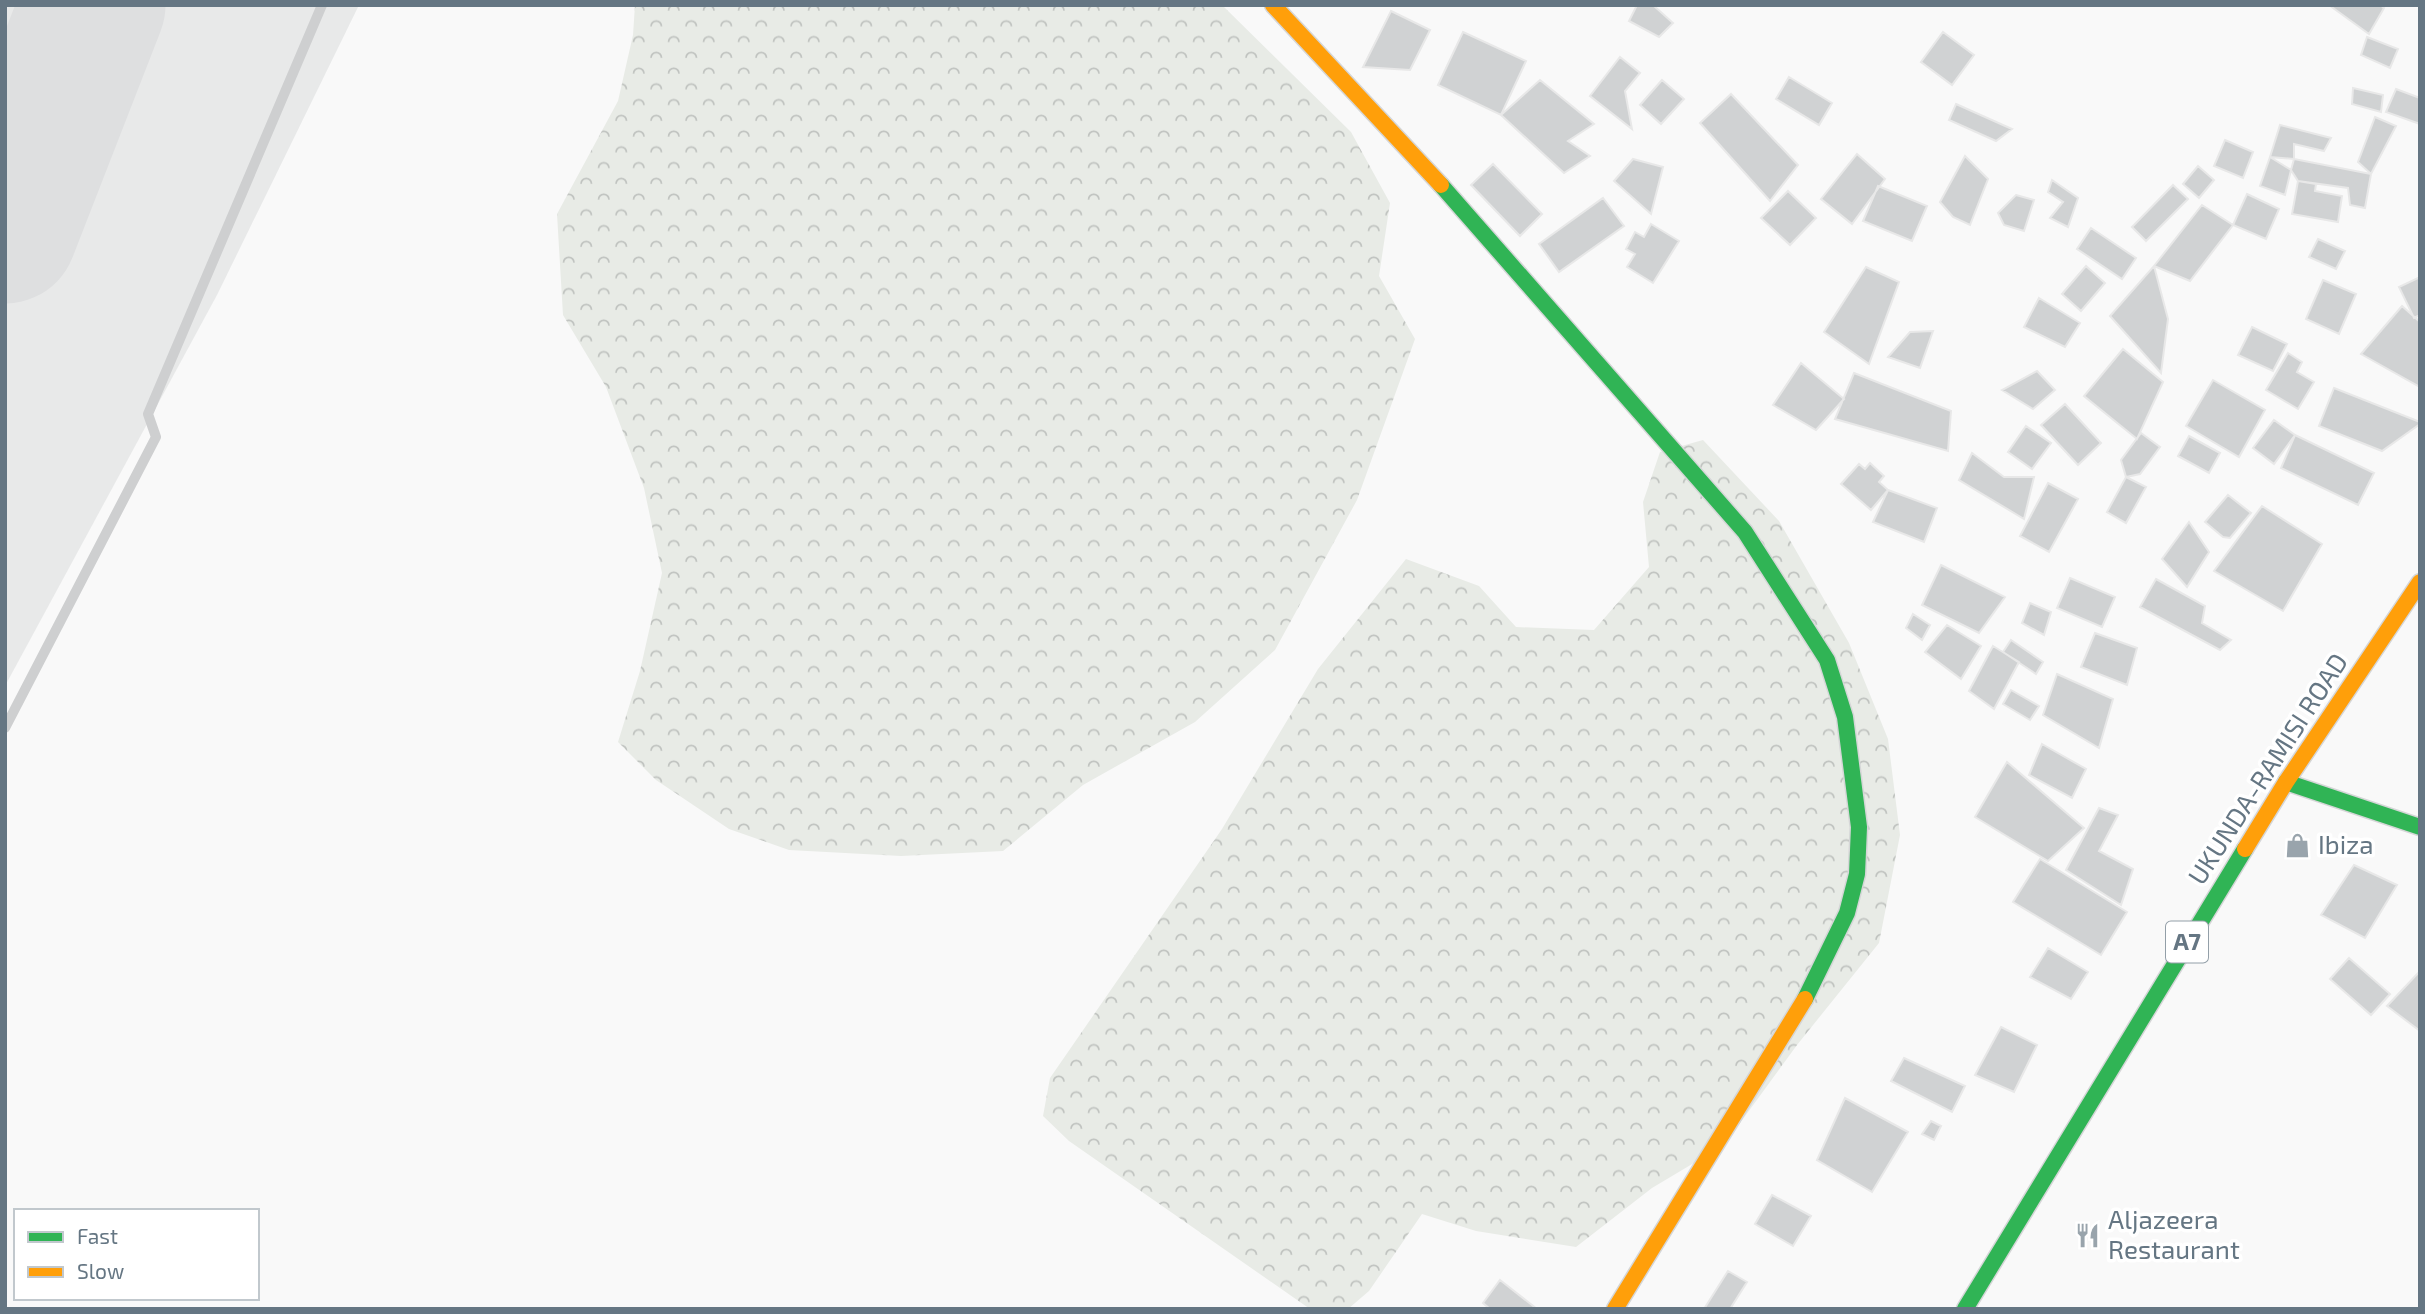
<svg xmlns="http://www.w3.org/2000/svg" width="2425" height="1314" font-family="'Exo 2',sans-serif">
  <defs>
    <pattern id="forest-crowns" width="20" height="18" patternUnits="userSpaceOnUse" patternTransform="scale(1.75)"><rect width="20" height="18" fill="#e8ebe6"/><path d="M2 6a3 3 0 1 1 6 0M12 15a3 3 0 1 1 6 0" fill="none" stroke="#c0c3c0"/></pattern>
  </defs>
  <rect width="100%" height="100%" fill="#f9f9f9"/>
  <!-- built -->
  <path fill="#e8e9e9" d="M5 5H359L217 295 5 686Z"/>
  <!-- forest -->
  <path fill="url(#forest-crowns)" d="M635 5H1222L1351 132 1390 203 1379 276 1415 339 1357 500 1275 650 1195 722 1083 785 1003 851 901 856 789 850 729 829 656 780 618 742 640 671 662 573 644 488 606 387 563 315 557 214 618 101 633 35Z
    M1703 440 1779 521 1849 643 1888 739 1900 835 1879 943 1797 1045 1724 1145 1652 1188 1576 1247 1476 1231 1422 1214 1369 1291 1348 1309H1310L1069 1141 1043 1116 1050 1078 1222 829 1318 669 1406 559 1479 586 1516 627 1594 630 1649 567 1643 502 1660 452Z"/>
  <g fill="none" stroke-linecap="round" stroke-linejoin="round">
    <!-- runway -->
    <path stroke="#dedfe0" stroke-width="145" d="M5 231 93 5"/>
  </g>
  <!-- building -->
  <path fill="#d0d2d3" stroke="#e8e8e8" stroke-width="2" d="M1637 5H1653L1673 23 1659 37 1629 21Z
    M2329 5H2380L2384 8 2369 34Z
    M1391 11 1430 30 1410 70 1363 67Z
    M1463 32 1526 61 1501 115 1438 85Z
    M1943 32 1974 55 1952 85 1921 62Z
    M2367 37 2398 49 2390 68 2361 55Z
    M1620 57 1640 73 1625 91 1632 129 1590 96Z
    M1789 77 1832 103 1819 125 1776 99Z
    M1540 80 1594 124 1568 141 1590 156 1564 173 1501 115Z
    M1662 80 1684 99 1661 124 1640 105Z
    M2353 88 2383 95 2381 112 2352 104Z
    M2396 89 2420 98V124L2386 112Z
    M1731 94 1798 165 1770 201 1700 123Z
    M1956 104 2012 129 1996 141 1949 120Z
    M2375 117 2396 126 2371 174 2358 162Z
    M2280 125 2331 138 2324 151 2294 144V159L2270 157Z
    M2225 140 2253 152 2243 178 2214 166Z
    M1857 154 1885 179 1852 224 1821 199Z
    M1965 156 1988 179 1970 225 1953 217 1940 202Z
    M2270 157 2291 170 2285 195 2260 186Z
    M1633 159 1663 167 1651 214 1614 181Z
    M2294 159 2371 174 2365 208 2350 205 2348 188 2298 181 2291 170Z
    M1493 164 1542 214 1520 236 1471 185Z
    M2198 166 2214 180 2199 198 2183 184Z
    M2052 180 2078 198 2068 227 2050 218 2063 202 2048 192Z
    M2298 181 2316 184 2315 191 2342 196 2338 222 2292 214Z
    M2173 185 2188 199 2146 241 2132 227Z
    M1878 186 1927 206 1912 241 1863 221Z
    M1788 191 1816 218 1790 245 1761 218Z
    M2247 194 2279 209 2266 239 2233 225Z
    M2016 195 2034 200 2024 231 2004 225 1998 213Z
    M1603 198 1624 226 1559 272 1539 244Z
    M2202 205 2233 225 2190 281 2154 266Z
    M1651 224 1679 241 1653 283 1627 267 1635 254 1626 249 1635 232 1644 237Z
    M2091 228 2136 258 2122 279 2077 249Z
    M2318 239 2345 251 2336 269 2309 257Z
    M2086 266 2105 283 2081 311 2062 294Z
    M2154 266 2168 319 2161 373 2110 316Z
    M1866 267 1899 282 1869 364 1824 332Z
    M2420 277V315L2414 318 2399 287Z
    M2323 280 2356 294 2339 334 2306 319Z
    M2039 298 2080 323 2065 347 2024 327Z
    M2402 306 2420 322V387L2361 354Z
    M2252 327 2287 344 2273 371 2238 355Z
    M1933 331 1920 368 1888 357 1910 332Z
    M2123 349 2163 382 2137 439 2084 396Z
    M2288 353 2302 362 2297 372 2314 382 2298 409 2266 390Z
    M1801 363 1844 399 1816 430 1773 405Z
    M2037 371 2055 390 2033 409 2002 390Z
    M1854 373 1951 411 1948 451 1835 419Z
    M2213 380 2265 410 2239 457 2186 426Z
    M2334 388 2420 422V424L2382 451 2319 426Z
    M2065 404 2101 443 2078 465 2041 425Z
    M2274 420 2295 435 2274 464 2253 448Z
    M2026 426 2051 443 2032 469 2008 452Z
    M2141 433 2160 447 2140 474 2126 477 2121 460Z
    M2295 435 2374 473 2358 505 2281 468Z
    M2189 436 2220 453 2209 473 2178 456Z
    M1972 453 2004 477H2034L2024 519 1959 480Z
    M1870 463 1884 476 1879 482 1888 490 1871 510 1841 484 1859 464 1865 469Z
    M2126 477 2146 487 2126 523 2107 512Z
    M2048 483 2078 499 2049 552 2020 536Z
    M1888 490 1937 508 1924 542 1873 522Z
    M2228 495 2251 513 2230 538 2223 537 2205 522Z
    M2262 506 2322 544 2283 611 2214 571Z
    M2189 522 2209 552 2187 587 2162 559Z
    M1941 565 2005 597 1979 633 1922 605Z
    M2070 578 2115 597 2102 627 2057 608Z
    M2156 579 2205 606 2202 623 2231 640 2220 650 2140 607Z
    M2030 603 2051 612 2044 635 2022 623Z
    M1913 614 1930 625 1922 640 1906 628Z
    M1947 625 1981 646 1961 679 1925 652Z
    M2095 633 2137 648 2127 685 2081 667Z
    M2011 640 2043 662 2036 674 2003 652Z
    M1993 646 2019 662 1994 709 1969 691Z
    M2057 674 2113 699 2099 748 2043 715Z
    M2011 690 2039 706 2030 720 2003 704Z
    M2042 744 2086 769 2072 798 2029 775Z
    M2007 762 2084 828 2048 861 1975 817Z
    M2099 808 2118 815 2099 851 2133 869 2121 905 2066 870Z
    M2040 859 2127 912 2101 955 2013 902Z
    M2354 865 2397 885 2365 938 2321 915Z
    M2048 948 2088 972 2071 999 2030 977Z
    M2349 958 2390 994 2371 1015 2330 979Z
    M2420 971V1031L2387 1006Z
    M2001 1027 2037 1045 2014 1092 1975 1075Z
    M1904 1058 1965 1086 1952 1112 1891 1081Z
    M1845 1098 1908 1132 1872 1192 1817 1160Z
    M1931 1121 1941 1126 1934 1140 1922 1134Z
    M1772 1195 1811 1216 1793 1246 1755 1224Z
    M1728 1271 1747 1282 1730 1309H1704Z
    M1500 1280 1537 1309H1490L1483 1303Z"/>
  <g fill="none" stroke-linecap="round" stroke-linejoin="round">
    <defs>
      <path id="fast" d="M1441 185 1745 532 1827 660 1845 717 1859 827 1857 874 1847 913 1805 999
        M2286 782 2420 827
        M1965 1309 2245 849"/>
      <path id="slow" d="M1273 5 1441 185
        M2245 849 2286 782 2420 582
        M1615 1309 1805 999"/>
    </defs>
    <!-- fast casing -->
    <use href="#fast" stroke="#d5d6d7" stroke-width="19"/>
    <!-- slow casing -->
    <use href="#slow" stroke="#d5d6d7" stroke-width="19"/>
    <!-- lane -->
    <path stroke="#cecfd0" stroke-width="10" d="M5 728 156 437 148 414 322 5"/>
    <!-- fast -->
    <use href="#fast" stroke="#30b455" stroke-width="16"/>
    <!-- slow -->
    <use href="#slow" stroke="#ff9f0a" stroke-width="16"/>
  </g>
  <!-- icons -->
  <defs>
    <symbol id="shop-bare" viewBox="-9 -9 18 18"><path d="M-5-2.5h2.3a2.7 3.5 0 0 1 5.4 0H5L5.5 6h-11ZM-1.5-2.5h3a1.5 2.3 0 0 0-3 0Z" fill="#99a4ac" stroke="#fff" stroke-width="2.5" paint-order="stroke"/></symbol>
    <symbol id="restaurant-bare" viewBox="-9 -9 18 18"><path d="M-5-6h1v4h1v-4h1v4h1v-4h1v5L-1.5 .5V6h-2V.5L-5-1ZM5-6V6H3V1.5H1.5Q1.5-4 5-6Z" fill="#99a4ac" stroke="#fff" stroke-width="2.5" paint-order="stroke"/></symbol>
  </defs>
  <g fill-rule="evenodd">
    <use href="#shop-bare" x="2280" y="828" width="35" height="35"/>
    <use href="#restaurant-bare" x="2070" y="1218" width="35" height="35"/>
  </g>
  <g text-anchor="middle" stroke-width="7" stroke-linejoin="round" paint-order="stroke">
    <!-- shield labels -->
    <rect fill="#fff" stroke="#939fa8" stroke-width="2" x="2166" y="921.5" width="42" height="41" rx="5"/>
    <g font-size="24" font-weight="bold" fill="#657683">
      <text x="2187" y="950">A7</text>
    </g>
    <!-- street labels -->
    <g font-size="26" fill="#657683" stroke="#fff">
      <text transform="translate(2268 769) rotate(-57)" y="9">UKUNDA-RAMISI ROAD</text>
    </g>
    <!-- poi labels -->
    <g font-size="26" fill="#657683" stroke="#fff" text-anchor="start">
      <text x="2318" y="854">Ibiza</text>
      <text x="2108" y="1229">Aljazeera<tspan x="2108" dy="30">Restaurant</tspan></text>
    </g>
  </g>
  <!-- border -->
  <rect width="2425" height="1314" fill="none" stroke="#657683" stroke-width="14"/>
  <!-- legend -->
  <rect x="14" y="1209" width="245" height="91" fill="#ffffff" stroke="#c1c8cd" stroke-width="2"/>
  <rect x="28" y="1232" width="35" height="10" fill="#30b455" stroke="#c1c8cd" stroke-width="2"/>
  <text x="77" y="1244" font-size="21" fill="#657683">Fast</text>
  <rect x="28" y="1267" width="35" height="10" fill="#ff9f0a" stroke="#c1c8cd" stroke-width="2"/>
  <text x="77" y="1279" font-size="21" fill="#657683">Slow</text>
</svg>
